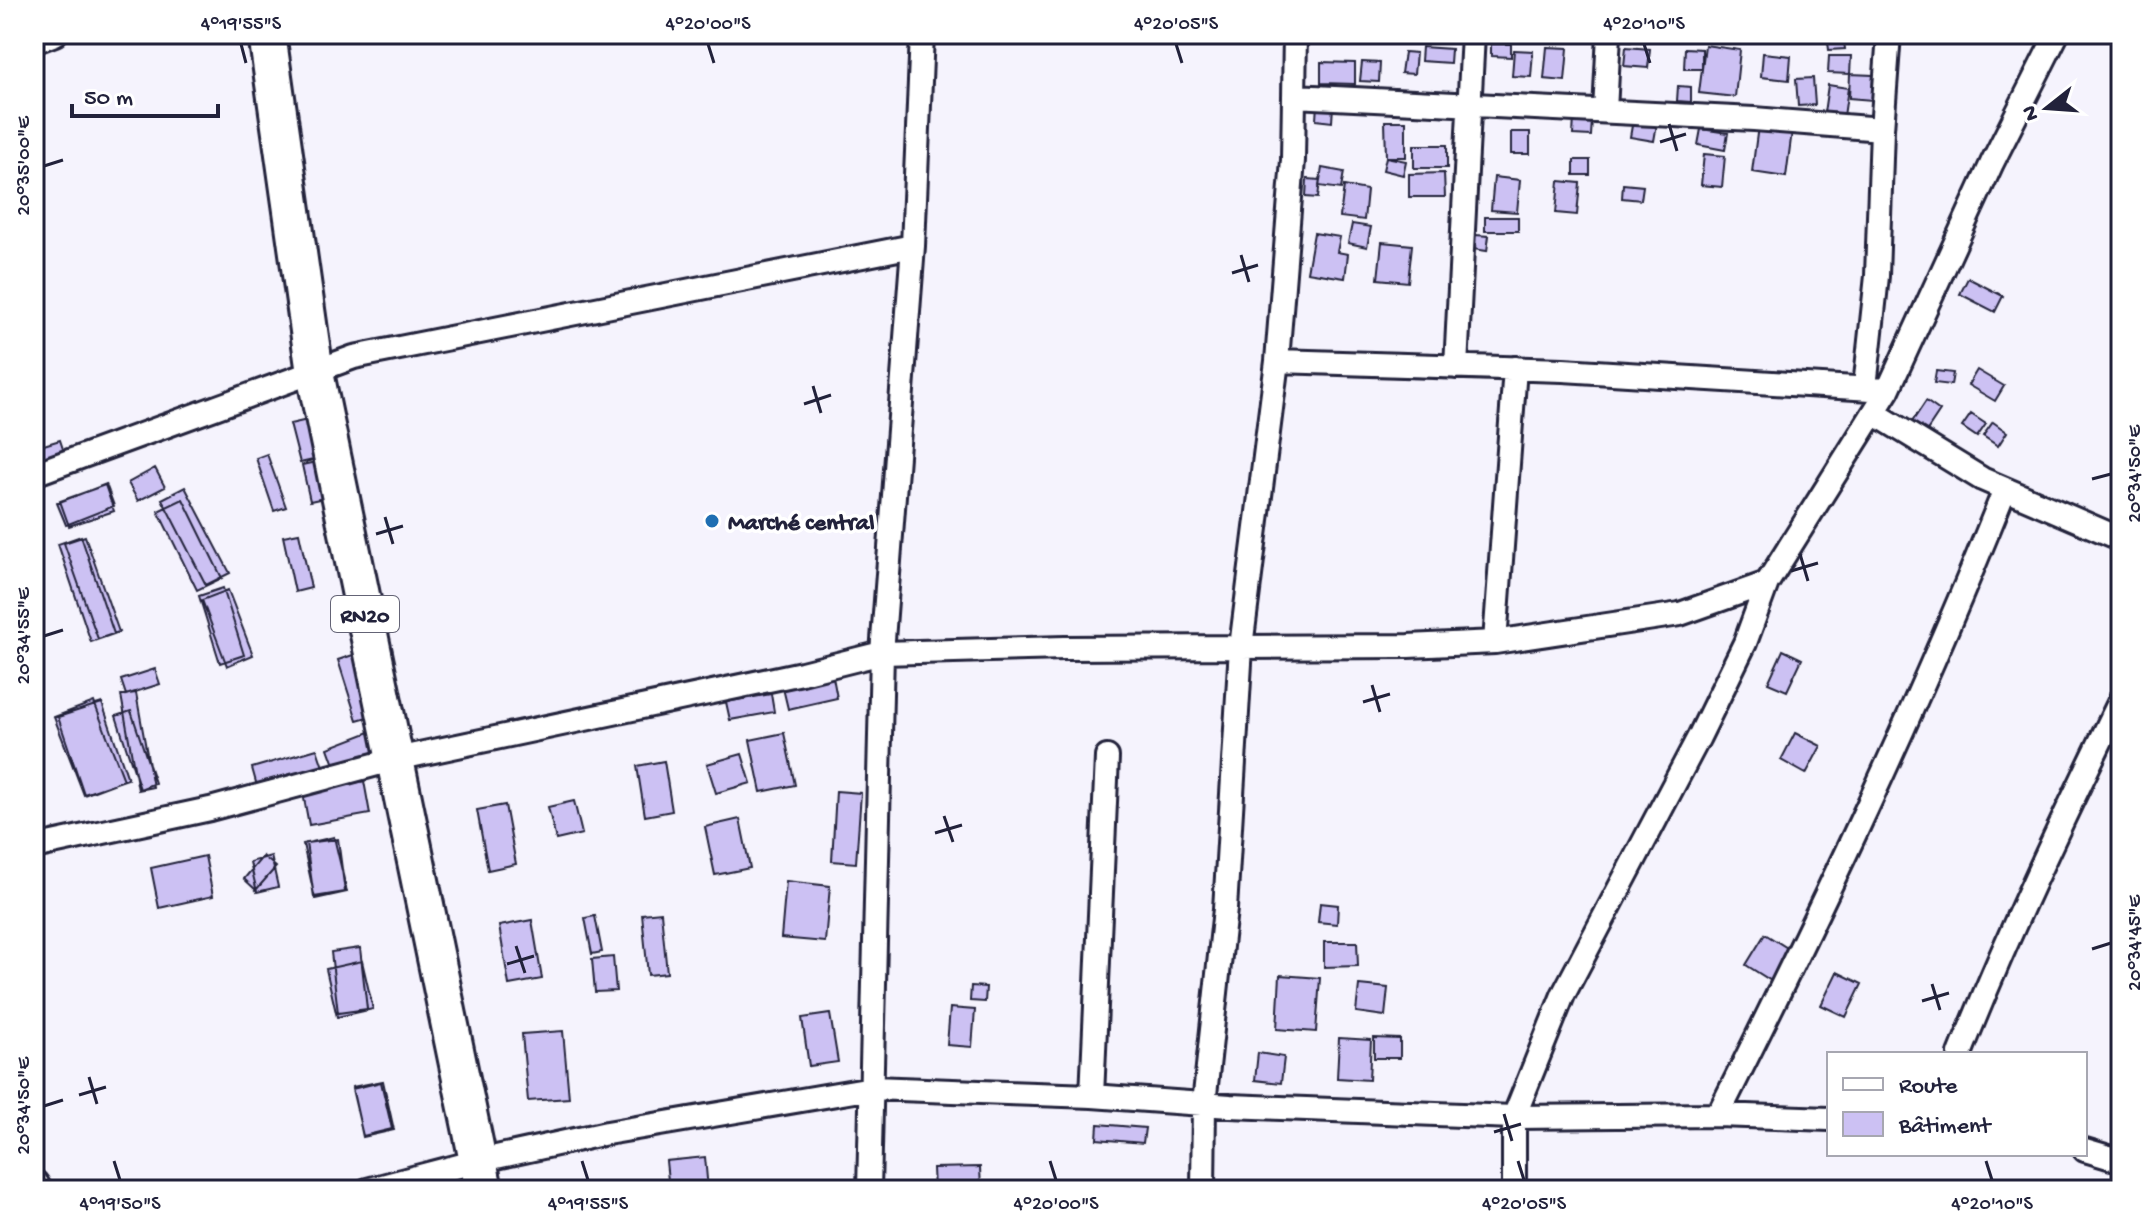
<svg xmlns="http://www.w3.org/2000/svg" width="2155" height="1224" font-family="'Gochi Hand',sans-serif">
  <rect width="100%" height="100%" fill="#f5f3fd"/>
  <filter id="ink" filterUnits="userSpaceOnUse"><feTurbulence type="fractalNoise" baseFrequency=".0125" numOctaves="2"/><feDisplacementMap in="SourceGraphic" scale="16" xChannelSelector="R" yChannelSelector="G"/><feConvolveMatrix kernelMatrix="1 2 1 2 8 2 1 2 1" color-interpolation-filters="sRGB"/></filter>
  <g filter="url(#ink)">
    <!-- building -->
    <path fill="#ccc1f3" stroke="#22223b" stroke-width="2" d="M1619 34H1645V42L1618 40Z
      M1827 34H1843L1845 49 1829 50Z
      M1491 44H1511V57L1491 56Z
      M1705 45 1740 50 1735 97 1699 93Z
      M1422 47 1451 49 1450 63 1421 61Z
      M1547 47 1568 48 1565 81 1544 79Z
      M1626 47 1650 49 1648 68 1624 66Z
      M1685 48 1702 49V69H1684Z
      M1514 50 1533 51 1531 77 1512 76Z
      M1404 52 1416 53 1414 74 1401 73Z
      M1763 53 1791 56 1789 80 1761 77Z
      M1829 56H1851L1850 74 1828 73Z
      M1321 62 1355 63V84L1321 83Z
      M1362 62 1380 63 1379 82 1360 81Z
      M1850 74 1873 75 1872 100 1849 98Z
      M1813 78 1815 105 1798 106 1796 79Z
      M1828 85 1848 88 1844 116 1824 113Z
      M1678 86 1691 87V102L1677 101Z
      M1317 104 1333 106 1332 122 1316 120Z
      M1574 118 1592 120 1591 136 1573 135Z
      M1633 120 1657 124 1654 141 1630 137Z
      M1385 121H1406V157H1386Z
      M1758 126 1792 131 1786 177 1752 172Z
      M1701 129 1728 133 1725 150 1698 145Z
      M1511 132H1530V154H1511Z
      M1414 145H1447V168H1414Z
      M1704 154 1725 156 1722 187 1701 185Z
      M1386 157 1406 161 1403 175 1383 170Z
      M1574 160H1590V175H1574Z
      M1322 168 1344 172 1341 189 1319 186Z
      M1444 173 1445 197H1409V174Z
      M1494 177 1520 180 1517 212 1491 210Z
      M1307 179 1320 180 1318 198 1306 197Z
      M1559 181 1580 183 1577 215 1556 213Z
      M1623 184 1643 186 1641 200 1622 198Z
      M1344 186 1367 190 1364 220 1340 217Z
      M1485 217H1518V231H1485Z
      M1352 224 1371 227 1367 247 1348 243Z
      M1314 233 1340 237 1337 252 1348 254 1345 278 1307 272Z
      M1475 235 1489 236 1487 251 1473 249Z
      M1382 242 1412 245 1408 282 1378 279Z
      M1968 278 2003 296 1995 312 1960 294Z
      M1977 370 2004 386 1995 401 1968 385Z
      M1936 371 1953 373 1951 385 1934 383Z
      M1926 401 1940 411 1926 432 1912 422Z
      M1971 414 1986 424 1977 437 1962 427Z
      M312 419 322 458 300 463 290 424Z
      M1993 422 2007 432 1998 446 1983 436Z
      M60 440 65 455 38 464 34 448Z
      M267 454 286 507 274 511 256 458Z
      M325 460 333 496 310 501 302 465Z
      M155 468 165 487 138 501 128 483Z
      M106 484 114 506 66 525 57 503Z
      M105 485 114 511 69 526 60 501Z
      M185 487 230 573 206 585 162 499Z
      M183 499 222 578 197 590 158 511Z
      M299 533 311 588 295 592 283 536Z
      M81 536 114 634 91 642 58 544Z
      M85 536 119 632 98 639 64 543Z
      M223 588 244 655 220 663 199 596Z
      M228 590 253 655 227 666 202 600Z
      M1783 650 1802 659 1787 691 1768 683Z
      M359 653 378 714 357 720 338 660Z
      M155 669 160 684 126 695 121 680Z
      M833 677 837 698 788 709 783 688Z
      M136 693 153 787 138 790 121 695Z
      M771 694 774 712 730 720 726 702Z
      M94 702 124 780 84 795 54 717Z
      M102 703 128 779 84 794 58 717Z
      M131 711 155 783 140 789 116 716Z
      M372 731 380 753 336 770 328 748Z
      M784 733 795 785 761 792 750 740Z
      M1795 733 1821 746 1806 774 1781 760Z
      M317 749 323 767 257 786 252 768Z
      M742 754 751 783 716 793 707 764Z
      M664 761 672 811 645 816 637 766Z
      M364 781 370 814 309 825 303 793Z
      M836 791 861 793 856 863 832 861Z
      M574 801 582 834 556 840 548 807Z
      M505 805 516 864 488 870 477 810Z
      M740 819 750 868 715 875 705 827Z
      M334 837 347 892 315 899 303 844Z
      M338 839 345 892 314 897 306 843Z
      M205 856 213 896 159 908 151 868Z
      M263 856 276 867 256 890 244 879Z
      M271 856 278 887 257 892 250 862Z
      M786 881 830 886 825 942 781 938Z
      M1320 903 1338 905 1337 924 1318 922Z
      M661 912 667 973 648 975 642 914Z
      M595 916 602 952 592 954 585 918Z
      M532 920 542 979 509 985 499 926Z
      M1765 934 1792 951 1773 982 1746 965Z
      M1324 942H1357L1358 966 1324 967Z
      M360 948 367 1009 338 1013 331 952Z
      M613 957 616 991 595 992 592 959Z
      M362 961 373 1009 337 1017 326 969Z
      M1837 972 1862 984 1846 1017 1821 1005Z
      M1280 975 1320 978 1316 1032 1277 1029Z
      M1359 985 1388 988 1385 1016 1356 1012Z
      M971 986 986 987 985 1002 970 1001Z
      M950 1008 975 1010 972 1047 947 1045Z
      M830 1014 838 1062 809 1066 802 1018Z
      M563 1031 569 1098 528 1101 522 1034Z
      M1339 1038 1371 1040 1369 1080 1337 1078Z
      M1374 1038 1400 1039V1058H1374Z
      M1258 1053 1284 1057 1281 1083 1255 1080Z
      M383 1081 394 1130 363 1137 352 1087Z
      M381 1082 392 1129 363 1136 352 1089Z
      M1098 1124 1145 1128 1143 1143 1097 1139Z
      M705 1157 708 1190H669L666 1161Z
      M980 1167 981 1190H934L933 1168Z"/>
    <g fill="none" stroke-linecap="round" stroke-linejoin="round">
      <defs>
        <path id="minor" d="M34 42 55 34
          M1294 96 1754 119 1882 129
          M1605 111 1609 34
          M1277 361 1563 370 1888 390
          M1456 367 1473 34
          M1865 387 1877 276 1882 129 1889 34
          M1874 413 1982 479 2121 539
          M34 474 354 357 913 246
          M1495 642 1515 368
          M34 847 210 809 396 759 802 673 882 653 1065 648 1408 646 1495 642 1680 614 1767 583
          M1960 1054C2008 933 2064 816 2121 699
          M1092 1096 1107 757
          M1718 1115C1821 910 1920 702 2005 489
          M2085 1150 2112 1158
          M367 1190 478 1161 607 1133 872 1088 1092 1096 1230 1106 1514 1117 1718 1115 1829 1119
          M869 1190 882 653 913 246 922 34
          M1203 1190 1204 1104 1225 909 1241 647 1277 361 1293 160 1295 34
          M1514 1190V1117L1563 995 1699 737 1745 643 1767 583 1888 390 1992 163 2057 34"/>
        <path id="tertiary" d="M34 1185 37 1190"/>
        <path id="primary" d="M267 34 315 373 484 1190"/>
      </defs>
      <!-- minor casing -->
      <use href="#minor" stroke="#22223b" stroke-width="28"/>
      <!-- tertiary casing -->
      <use href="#tertiary" stroke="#22223b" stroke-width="34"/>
      <!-- primary casing -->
      <use href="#primary" stroke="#22223b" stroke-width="42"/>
      <!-- minor -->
      <use href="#minor" stroke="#fff" stroke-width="22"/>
      <!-- tertiary -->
      <use href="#tertiary" stroke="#fff" stroke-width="28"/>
      <!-- primary -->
      <use href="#primary" stroke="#fff" stroke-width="36"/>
    </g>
  </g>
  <!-- ticks -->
  <path fill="none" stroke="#22223b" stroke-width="3" d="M241 44 246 63M708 44 714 63M1176 44 1182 63M1644 44 1650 63M1669 124 1677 151M1660 142 1686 134M44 166 63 160M1241 255 1249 282M1232 273 1258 265M813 386 821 413M804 404 831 395M2092 479 2111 474M385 517 393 544M376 534 403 526M1800 554 1808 581M1791 571 1818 563M44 636 63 630M1372 685 1380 712M1363 702 1390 694M944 816 953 842M935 833 962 825M516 946 525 973M2092 949 2111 943M507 964 534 956M1932 984 1940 1010M1922 1001 1949 993M89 1077 97 1104M79 1095 106 1087M44 1106 63 1100M1504 1114 1512 1141M1494 1132 1521 1124M114 1161 120 1180M582 1161 588 1180M1050 1161 1056 1180M1518 1161 1524 1180M1986 1161 1992 1180"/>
  <!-- markers -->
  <circle fill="#1f6fb2" stroke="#fff" stroke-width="3" cx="712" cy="521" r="8"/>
  <g text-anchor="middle" stroke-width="7" stroke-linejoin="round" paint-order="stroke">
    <!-- shield labels -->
    <rect fill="#fff" stroke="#646476" stroke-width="2" x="331" y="596" width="68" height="36" rx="6"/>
    <g font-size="22" font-weight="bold" fill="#22223b">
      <text x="365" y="622">RN20</text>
    </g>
    <!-- poi labels -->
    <g font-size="24" font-weight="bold" fill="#22223b" stroke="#fff" text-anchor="start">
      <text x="728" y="529">Marché central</text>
    </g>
  </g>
  <!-- margin -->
  <rect width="2155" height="1224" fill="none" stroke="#fff" stroke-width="88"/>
  <!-- legend -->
  <rect x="1827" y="1052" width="260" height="104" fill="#ffffff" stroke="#a7a7b1" stroke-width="2"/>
  <rect x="1843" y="1078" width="40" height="12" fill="#ffffff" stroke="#a7a7b1" stroke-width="2"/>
  <text x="1899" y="1092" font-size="24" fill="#22223b">Route</text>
  <rect x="1843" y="1112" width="40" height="24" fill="#ccc1f3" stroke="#a7a7b1" stroke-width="2"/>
  <text x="1899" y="1132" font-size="24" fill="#22223b">Bâtiment</text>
  <!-- north arrow -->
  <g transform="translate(2047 108) rotate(253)" stroke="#ffffff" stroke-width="6" paint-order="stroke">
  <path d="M0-6L14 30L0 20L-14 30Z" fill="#22223b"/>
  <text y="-12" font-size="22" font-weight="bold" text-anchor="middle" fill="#22223b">N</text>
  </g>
  <!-- scale -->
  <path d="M72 104v12h146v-12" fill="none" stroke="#22223b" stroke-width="4"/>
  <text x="84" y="104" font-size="24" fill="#22223b" stroke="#ffffff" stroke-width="6" paint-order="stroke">50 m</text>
  <rect x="44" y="44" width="2067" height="1136" fill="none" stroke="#22223b" stroke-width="3"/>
  <g font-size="20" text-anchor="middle" fill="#22223b">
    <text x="241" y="29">4°19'55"S</text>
    <text x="708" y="29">4°20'00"S</text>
    <text x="1176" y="29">4°20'05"S</text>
    <text x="1644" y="29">4°20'10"S</text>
    <text transform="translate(22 166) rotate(-90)" y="7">20°35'00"E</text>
    <text transform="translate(2133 474) rotate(-90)" y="7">20°34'50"E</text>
    <text transform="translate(22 636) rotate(-90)" y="7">20°34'55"E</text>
    <text transform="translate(2133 943) rotate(-90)" y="7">20°34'45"E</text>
    <text transform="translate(22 1106) rotate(-90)" y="7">20°34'50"E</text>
    <text x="120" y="1209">4°19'50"S</text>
    <text x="588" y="1209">4°19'55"S</text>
    <text x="1056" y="1209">4°20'00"S</text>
    <text x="1524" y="1209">4°20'05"S</text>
    <text x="1992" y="1209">4°20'10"S</text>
  </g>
</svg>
